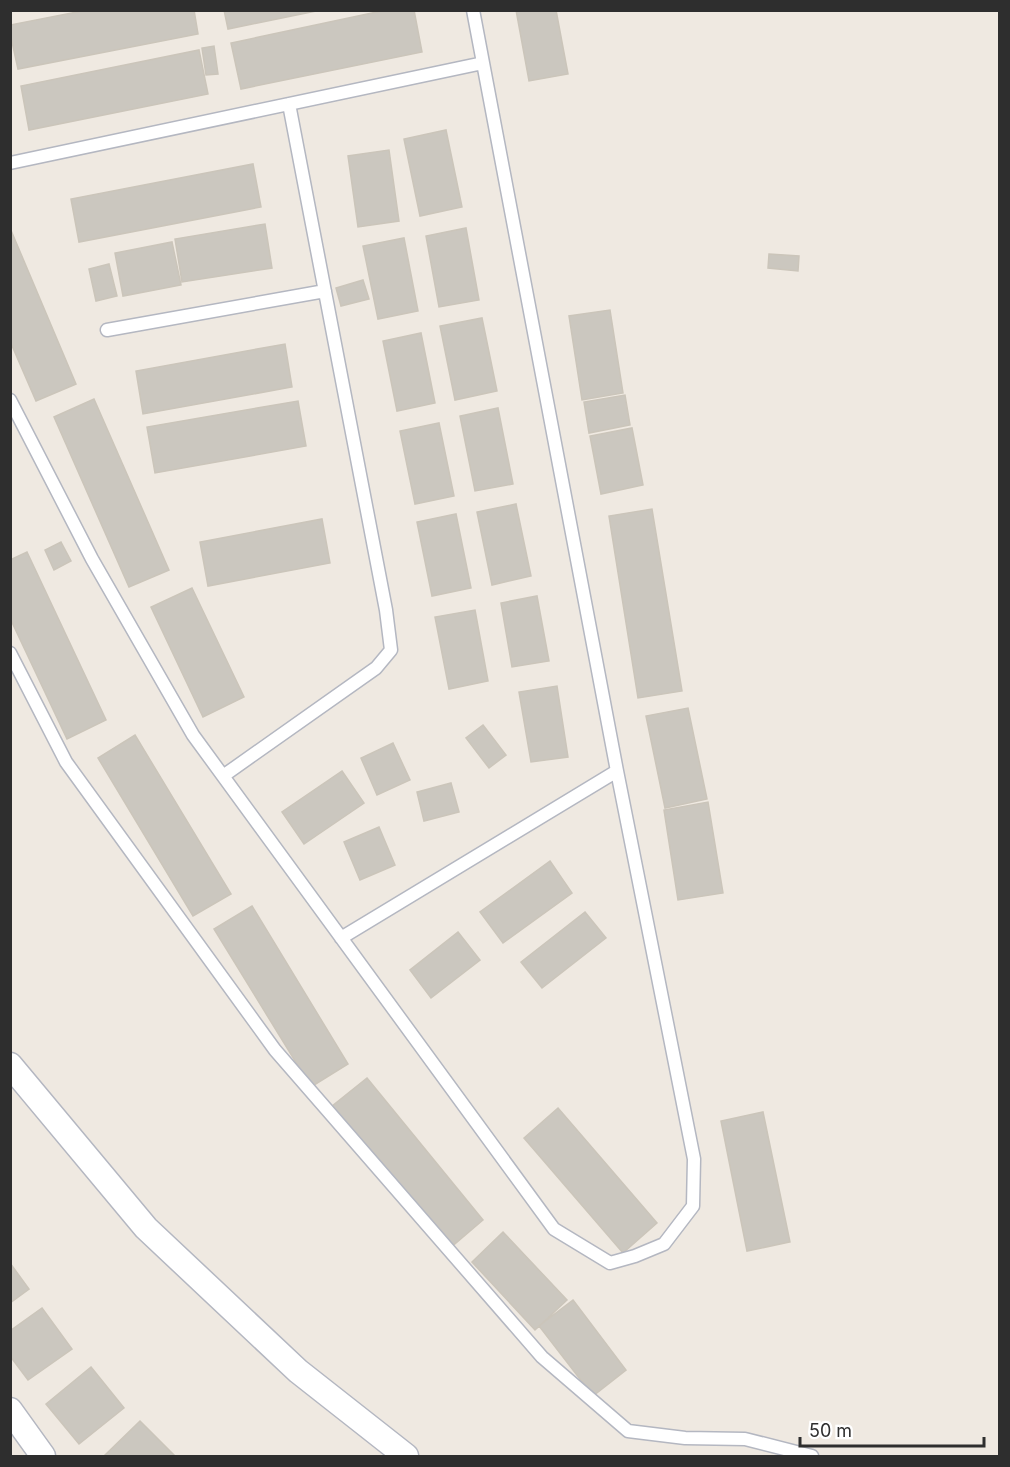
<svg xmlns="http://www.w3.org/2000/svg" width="1010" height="1467" font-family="Inter,sans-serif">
  <rect width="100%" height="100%" fill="#efe9e1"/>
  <!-- building -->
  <path fill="#cbc7bf" stroke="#cbc5ba" stroke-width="1.5" d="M87 10H194L198 34 18 69 10 33V25Z
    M224 10H321L228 29Z
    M386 10H414L422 52 241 89 231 43Z
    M516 10H556L568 74 529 81Z
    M214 46 218 74 206 75 202 48Z
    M199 50 208 94 29 130 21 86Z
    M446 130 462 207 420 216 404 139Z
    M389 150 399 221 358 227 348 156Z
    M253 164 261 207 79 242 71 199Z
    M265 224 272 268 182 282 175 239Z
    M10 228 76 384 36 401 10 341Z
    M466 228 479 300 439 307 426 236Z
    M404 238 418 311 378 319 363 246Z
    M172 242 181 285 123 296 115 253Z
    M769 254 799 256 798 271 768 268Z
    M109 264 117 296 96 301 89 269Z
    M363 280 369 299 341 306 336 288Z
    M610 310 623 393 582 400 569 316Z
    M482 318 497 391 455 400 440 326Z
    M421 333 435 403 397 411 383 341Z
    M285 344 292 387 143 414 136 371Z
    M625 395 630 425 589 433 584 402Z
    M94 399 169 570 129 587 54 417Z
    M298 401 306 446 155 473 147 427Z
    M498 408 513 484 475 491 460 416Z
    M439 423 454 496 415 504 400 431Z
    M632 428 643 485 601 494 590 436Z
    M516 504 531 576 492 585 477 512Z
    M652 509 682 691 638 698 609 516Z
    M456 514 471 588 432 596 417 522Z
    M322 519 330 563 208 586 200 542Z
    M61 542 71 561 54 570 45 550Z
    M27 552 106 720 67 739 10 618V560Z
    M192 588 244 697 203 717 151 607Z
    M537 596 549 661 512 667 501 603Z
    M475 610 488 681 449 689 435 617Z
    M557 686 568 757 531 762 519 692Z
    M688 708 707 799 665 808 646 716Z
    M483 725 506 755 489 768 466 738Z
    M135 735 231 894 193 916 98 758Z
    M393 743 410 780 377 795 361 758Z
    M342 771 364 803 304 844 282 812Z
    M451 783 459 812 424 821 417 792Z
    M708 802 723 893 678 900 664 810Z
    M379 827 395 865 360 880 344 842Z
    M550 861 572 893 503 943 480 912Z
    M252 906 348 1064 311 1087 214 929Z
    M585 912 606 938 542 988 521 962Z
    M458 932 480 960 431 998 410 970Z
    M367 1078 483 1220 449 1249 332 1106Z
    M558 1108 657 1223 623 1253 524 1138Z
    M763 1112 790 1242 747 1251 721 1121Z
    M503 1232 567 1300 535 1330 472 1262Z
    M10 1263 29 1289 10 1303Z
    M573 1300 626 1370 593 1396 539 1326Z
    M42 1308 72 1349 28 1380 10 1356V1331Z
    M91 1367 124 1408 79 1444 46 1404Z
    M140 1421 175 1456H104Z"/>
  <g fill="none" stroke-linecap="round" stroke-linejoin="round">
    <defs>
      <path id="service" d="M10 163 483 63
        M107 330 325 291
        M10 400 92 559 193 735 554 1229 610 1263 635 1256 664 1244 693 1206 694 1159 617 771 473 10
        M10 653 66 762 275 1050 542 1357 628 1431 685 1438 745 1439 812 1456
        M223 776 376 668 391 650 386 610 289 104
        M341 938 617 771"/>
      <path id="minor" d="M10 1065 146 1228 298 1371 406 1456
        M10 1410 43 1456"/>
    </defs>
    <!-- service casing -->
    <use href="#service" stroke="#b4b7c1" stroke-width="15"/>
    <!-- minor casing -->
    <use href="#minor" stroke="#b4b7c1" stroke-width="27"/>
    <!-- service -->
    <use href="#service" stroke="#fff" stroke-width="12"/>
    <!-- minor -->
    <use href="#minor" stroke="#fff" stroke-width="24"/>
  </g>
  <!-- border -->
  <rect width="1010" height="1467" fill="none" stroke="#2e2e2e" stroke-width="24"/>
  <!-- scale -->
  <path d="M800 1437v9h184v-9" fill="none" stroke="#2e2e2e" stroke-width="3"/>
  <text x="809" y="1437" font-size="18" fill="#2e2e2e" stroke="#ffffff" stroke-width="4.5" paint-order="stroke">50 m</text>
</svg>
